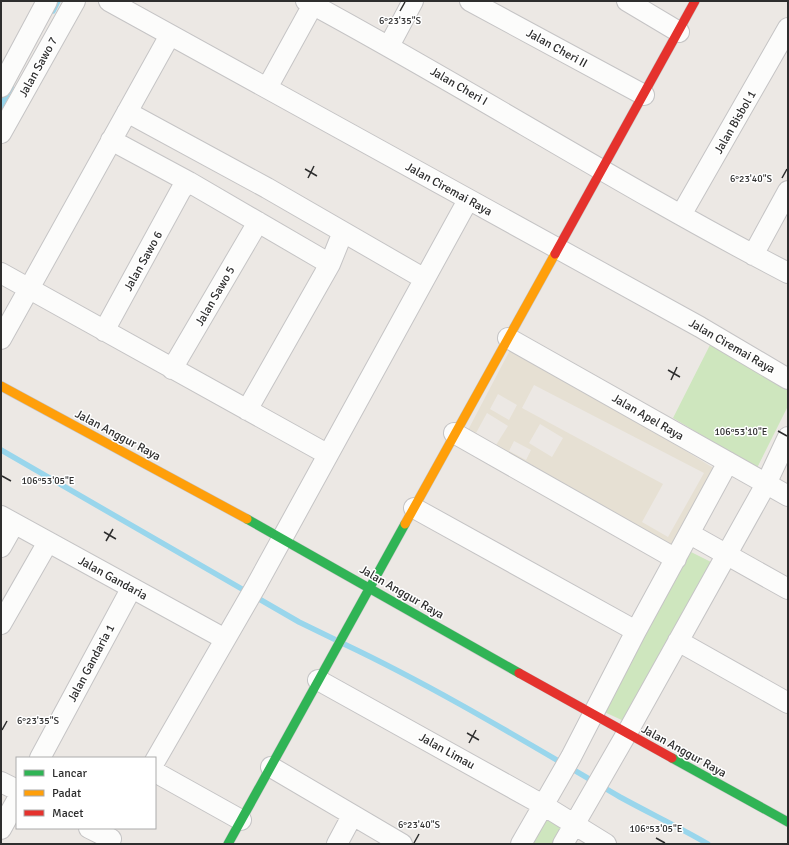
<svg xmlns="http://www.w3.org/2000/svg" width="789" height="845" font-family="Signika,sans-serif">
  <rect width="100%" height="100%" fill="#ece8e4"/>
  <!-- education -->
  <path fill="#e6e0d3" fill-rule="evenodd" d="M511 348 631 417 715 469 674 547 596 502 467 432ZM534 385 704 473 668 537 642 522 663 484 522 408ZM498 394 517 405 509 420 490 409ZM487 413 508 426 496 445 476 433ZM540 424 563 438 552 457 529 443ZM514 441 531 450 526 460 509 451Z"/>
  <!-- green -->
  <path fill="#cee6be" d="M711 343 788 388V406L757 468 673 418Z
    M691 552 715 564 626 722 600 710Z
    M545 815 563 827 554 844H528Z"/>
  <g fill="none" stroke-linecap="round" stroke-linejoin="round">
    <!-- stream -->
    <path stroke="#99d6ec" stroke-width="5.5" d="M53 11 58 1
      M1 106 11 87
      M1 450 299 622 336 640
      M344 644C439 689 529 744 620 797 649 813 679 827 708 844"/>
    <defs>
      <path id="street" d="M109 1 700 327 788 379
        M306 1C468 88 624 188 788 273
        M470 1 644 95
        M627 1 679 32
        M389 46 413 1
        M1 87 47 1
        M267 88 315 1
        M127 112 267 188 423 278
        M1 133 75 1
        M111 140 189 182 330 264
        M681 215 788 28
        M753 255 788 191
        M1 273 327 454
        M104 331 181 190 189 182
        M508 338 788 496
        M1 339 170 35
        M172 369 258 222
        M247 410 330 264 343 232
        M454 433 676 559
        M414 508 636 631
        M1 516 225 639
        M690 534 788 589
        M1 547 14 524
        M1 624 48 542
        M678 641 788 703
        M318 680 543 805 606 844
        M40 758 131 589
        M155 761 256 586 468 200
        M271 767 402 844
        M155 772 241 820
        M1 782 17 790
        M89 828 111 839
        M1 829 17 800
        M337 844 352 816
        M521 844 571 757 636 631 728 462
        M563 844 627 733 766 484 788 437"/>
      <path id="fast" d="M247 519 519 673
        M672 758 788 822
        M228 844 405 524"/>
      <path id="slow" d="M1 386 247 519
        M405 524 555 254"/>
      <path id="jam" d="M555 254 695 1
        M519 673 672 758"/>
    </defs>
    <!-- street casing -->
    <use href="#street" stroke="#c5c4c5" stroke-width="22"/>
    <!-- fast casing -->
    <use href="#fast" stroke="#c5c4c5" stroke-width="10"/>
    <!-- slow casing -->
    <use href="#slow" stroke="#c5c4c5" stroke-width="10"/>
    <!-- jam casing -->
    <use href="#jam" stroke="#c5c4c5" stroke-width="10"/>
    <!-- street -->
    <use href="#street" stroke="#fcfcfb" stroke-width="20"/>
    <!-- fast -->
    <use href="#fast" stroke="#30b455" stroke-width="9"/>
    <!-- slow -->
    <use href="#slow" stroke="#ff9f0a" stroke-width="9"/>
    <!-- jam -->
    <use href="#jam" stroke="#e5322d" stroke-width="9"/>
  </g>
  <!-- ticks -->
  <path fill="none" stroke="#2e2e2e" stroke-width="1.5" d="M400 11 405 2M305 169 317 176M308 178 314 166M782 178 787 169M668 370 680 377M671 380 677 367M778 431 787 436M2 476 11 481M104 532 116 539M106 541 113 529M2 730 7 721M467 733 479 740M469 743 476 730M656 838 665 843M414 843 419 834"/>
  <g text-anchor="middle" stroke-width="3" stroke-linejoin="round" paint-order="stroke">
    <!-- street labels -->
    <g font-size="12" fill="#2e2e2e" stroke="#fff">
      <text transform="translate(557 48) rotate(29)" y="4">Jalan Cheri II</text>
      <text transform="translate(38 67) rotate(-61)" y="4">Jalan Sawo 7</text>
      <text transform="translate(459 86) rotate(30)" y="4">Jalan Cheri I</text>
      <text transform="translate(735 122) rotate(-60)" y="4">Jalan Bisbol 1</text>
      <text transform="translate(449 189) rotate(29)" y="4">Jalan Ciremai Raya</text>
      <text transform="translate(143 261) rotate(-61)" y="4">Jalan Sawo 6</text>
      <text transform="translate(215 296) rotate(-60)" y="4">Jalan Sawo 5</text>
      <text transform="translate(732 346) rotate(30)" y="4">Jalan Ciremai Raya</text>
      <text transform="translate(648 417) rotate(30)" y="4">Jalan Apel Raya</text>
      <text transform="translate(118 435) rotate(28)" y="4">Jalan Anggur Raya</text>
      <text transform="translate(113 578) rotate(29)" y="4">Jalan Gandaria</text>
      <text transform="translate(402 592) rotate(30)" y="4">Jalan Anggur Raya</text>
      <text transform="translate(91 663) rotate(-62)" y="4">Jalan Gandaria 1</text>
      <text transform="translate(447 751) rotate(29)" y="4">Jalan Limau</text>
      <text transform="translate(684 751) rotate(29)" y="4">Jalan Anggur Raya</text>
    </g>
  </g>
  <g font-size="10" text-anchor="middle" fill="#2e2e2e" stroke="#fff" stroke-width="3" stroke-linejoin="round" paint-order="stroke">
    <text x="400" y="24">6°23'35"S</text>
    <text x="751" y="182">6°23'40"S</text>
    <text x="741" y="435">106°53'10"E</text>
    <text x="48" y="484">106°53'05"E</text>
    <text x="38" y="724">6°23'35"S</text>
    <text x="419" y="828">6°23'40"S</text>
    <text x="656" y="832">106°53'05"E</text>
  </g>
  <!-- border -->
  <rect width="789" height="845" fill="none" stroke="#2e2e2e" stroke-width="4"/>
  <!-- legend -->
  <rect x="16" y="757" width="140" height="72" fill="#ffffff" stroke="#ababab"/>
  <rect x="24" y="770" width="20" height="6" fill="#30b455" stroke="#ababab"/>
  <text x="52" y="777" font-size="12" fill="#2e2e2e">Lancar</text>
  <rect x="24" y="790" width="20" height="6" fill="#ff9f0a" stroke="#ababab"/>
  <text x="52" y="797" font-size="12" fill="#2e2e2e">Padat</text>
  <rect x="24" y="810" width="20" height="6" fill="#e5322d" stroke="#ababab"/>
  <text x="52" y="817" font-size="12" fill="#2e2e2e">Macet</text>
</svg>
